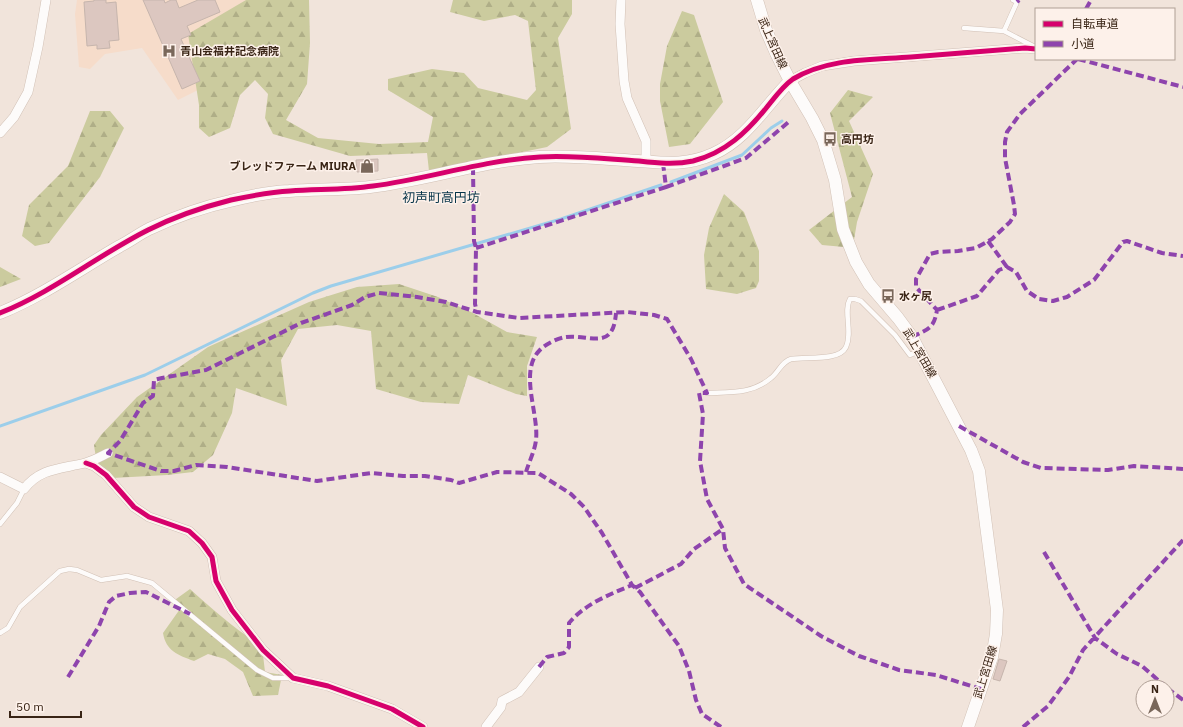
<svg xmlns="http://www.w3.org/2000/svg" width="1183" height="727" font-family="'IBM Plex Sans','Noto Sans JP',sans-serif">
  <defs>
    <pattern id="forest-firs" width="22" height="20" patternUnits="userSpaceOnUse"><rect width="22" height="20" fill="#cbcb9e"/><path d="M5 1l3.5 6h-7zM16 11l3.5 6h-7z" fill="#afae87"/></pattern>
  </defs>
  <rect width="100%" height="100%" fill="#f1e4db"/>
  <!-- built -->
  <path fill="#f6dcca" d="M77 0H259L208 85 178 100 142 48 105 54 90 69 79 67 75 14Z"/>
  <!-- forest -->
  <path fill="url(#forest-firs)" d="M246 0H309L310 43 307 84 286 120 318 138 379 144 428 142 433 117 388 90V79L432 69 464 73 478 88 527 100 536 90 528 21 515 15 484 21 450 12 453 0H572V14L558 38 571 129 547 147 429 171 427 153 350 156 273 134 265 118 268 94 255 80 240 95 230 128 209 137 199 128V105L188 34Z
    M682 11 694 15 723 102 690 144 669 147 660 101V84L667 46Z
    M848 90 873 97 849 121 873 174 857 222 854 240 844 247 822 245 809 230 852 197 830 113Z
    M90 111H110L124 128 100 177 49 243 35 246 22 236 29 205 68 166Z
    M724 194 744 212 759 251V281L756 288 737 294 706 289 704 255 709 228Z
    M0 267 21 279 0 287Z
    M399 284 438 297 471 312 507 332 537 337 527 366V396L516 394 468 375 459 404 421 402 376 389 371 331 337 325 298 329 281 360 287 406 236 388 232 413 213 455 193 472 167 475 113 478C98 464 97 466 94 445L101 435 137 397 208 347 309 302 357 287Z
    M190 589C213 610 236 630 262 646L265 672 282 675 278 695 253 696 243 672 225 659 208 654 194 661C178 655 166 651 163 633L180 609 172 602Z"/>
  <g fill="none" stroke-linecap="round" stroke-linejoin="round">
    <!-- stream -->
    <path stroke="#9cceea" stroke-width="3" d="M671 182 742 155 771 128 782 121
      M0 426 145 375 313 293 331 286 561 219 661 185"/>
  </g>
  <!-- building -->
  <path fill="#dcc7c0" stroke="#c6b5ad" d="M94 0H106V3L116 2 119 40 109 41 110 48 97 49V45L87 46 84 2 94 1Z
    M143 0H164L165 3 171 0H176L179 8 198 0H215L220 12 187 26 191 35 181 39 200 81 182 89Z
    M378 159V171L357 172 356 160Z
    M999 659 1007 661 1000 681 993 679Z"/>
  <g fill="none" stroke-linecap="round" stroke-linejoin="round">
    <defs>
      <path id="lane" d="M1013 0 1017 2 1004 31 1033 46
        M964 28 1004 31
        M707 393C731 392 752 394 771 378 779 372 781 362 791 359 805 356 839 362 846 347 853 332 843 311 850 299H855L861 301 895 335 910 355 919 351
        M0 524 17 503 24 489
        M0 633 8 628 20 607 60 571 69 569 77 570 101 580 127 576 152 583 257 670 273 678H291"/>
      <path id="street" d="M621 0 620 24 624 81 627 98 646 141V162
        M790 81 805 73 822 66 854 61 1025 48 1036 49
        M0 133 14 117 28 92 38 47 46 0
        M86 463 94 466 106 475 134 507 149 517 189 531 202 543 212 557 216 581 232 610 263 650 293 678 328 686 392 709 423 727
        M0 477 24 489C40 468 61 469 85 463 93 461 100 457 108 453
        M486 727 501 707 502 701 519 692 539 667"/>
      <path id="secondary" d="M757 0 766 30 776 53 790 81 812 118 823 140 835 180 843 229 856 262 869 284 898 318 912 337 971 450 979 471 997 610 996 634 992 657 968 727
        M0 313C42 296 80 269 120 246 130 241 139 234 149 229 175 217 202 207 230 201 249 196 269 192 289 191 316 189 343 190 370 187 427 180 482 161 539 157 572 155 605 159 638 161 666 163 686 166 713 154 747 139 765 106 790 81"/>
    </defs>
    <!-- lane casing -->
    <use href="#lane" stroke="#d1c0b5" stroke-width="5.5"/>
    <!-- street casing -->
    <use href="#street" stroke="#d1c0b5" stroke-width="10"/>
    <!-- secondary casing -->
    <use href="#secondary" stroke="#d1c0b5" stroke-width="13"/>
    <!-- lane -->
    <use href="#lane" stroke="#fdfbfa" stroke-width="4.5"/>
    <!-- street -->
    <use href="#street" stroke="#fdfbfa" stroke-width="9"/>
    <!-- secondary -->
    <use href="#secondary" stroke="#fdfbfa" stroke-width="12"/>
    <!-- quiet -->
    <path stroke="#8e44ad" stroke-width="4" stroke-dasharray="8 4" stroke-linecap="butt" d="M1017 2 1019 0
      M1086 9 1091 0
      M1078 59 1183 87
      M473 167 474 241 476 248 475 304 477 312
      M666 187 746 158 791 120
      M988 241 1007 267
      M476 248 666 187 663 163
      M937 310 977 296 999 270 1007 267 1016 272 1027 291 1039 299 1053 301 1067 297 1094 280 1123 242 1127 241 1162 253 1183 256
      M912 337C928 329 934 329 937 310L916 287V279L930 254 938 252 958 251 976 248 992 239 1010 222 1015 214 1014 205 1005 158V142L1007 132 1020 114 1077 59
      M959 426 1023 462 1041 468 1108 470 1134 466 1183 469
      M526 472C529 462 535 450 536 440 539 414 519 372 539 351 545 344 558 338 566 337 590 334 613 352 616 313
      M1044 552 1095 638 1117 654 1142 666 1166 687
      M635 588 681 564 694 549 723 529
      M539 667 547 657 564 653 569 647V623C586 603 609 595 632 585
      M68 677 99 626 109 602 116 596 130 593 146 592 190 614
      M1167 688 1183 700
      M721 727 702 714 696 700 689 671 679 646 640 592 632 585 602 533 584 507 571 494 538 473 497 472 459 483 451 480 425 476H403L371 473 317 481 227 467 196 465 174 471H161L108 453 120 441 143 403 153 396 154 380 162 378 206 370 301 323 352 305 365 297 379 293 417 297 446 302 477 312 519 318 627 312 654 315 667 319 691 359 707 393H699L703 414 700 461 707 499 723 529 725 548 744 584 821 636 859 656 899 670 936 675 981 689
      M1023 727 1048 706 1069 677 1083 650 1183 540"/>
    <defs>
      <path id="cycleway" d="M0 313C53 292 98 255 148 230 174 217 203 207 231 200 250 196 270 192 290 191 318 189 345 190 373 186 429 179 483 160 540 157 573 155 606 159 639 161 657 163 675 165 693 161 725 153 747 132 767 107 775 97 783 86 793 79 828 58 871 60 911 57 949 54 987 51 1025 48L1036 49
        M86 463 94 466 106 475 134 507 149 517 189 531 202 543 212 557 216 581 232 610 263 650 293 678 328 686 392 709 423 727"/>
    </defs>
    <!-- cycleway casing -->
    <use href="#cycleway" stroke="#fdf1ea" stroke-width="8"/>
    <!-- cycleway -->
    <use href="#cycleway" stroke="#d6006c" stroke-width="5"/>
  </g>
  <!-- icons -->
  <defs>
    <symbol id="hospital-bare" viewBox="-9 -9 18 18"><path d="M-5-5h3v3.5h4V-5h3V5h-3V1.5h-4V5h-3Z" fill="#79675a" stroke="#fdf1ea" stroke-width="2.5" paint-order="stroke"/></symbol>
    <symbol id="bus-bare" viewBox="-9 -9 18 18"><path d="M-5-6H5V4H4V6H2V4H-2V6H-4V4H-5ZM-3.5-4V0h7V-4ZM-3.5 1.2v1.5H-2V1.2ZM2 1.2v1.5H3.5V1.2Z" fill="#79675a" stroke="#fdf1ea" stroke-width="2.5" paint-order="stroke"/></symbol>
    <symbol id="shop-bare" viewBox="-9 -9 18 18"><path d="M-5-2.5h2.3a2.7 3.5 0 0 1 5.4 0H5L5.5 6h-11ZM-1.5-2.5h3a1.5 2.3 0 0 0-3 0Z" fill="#79675a" stroke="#fdf1ea" stroke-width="2.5" paint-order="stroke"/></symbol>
  </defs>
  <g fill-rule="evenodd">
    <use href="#hospital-bare" x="159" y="41" width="20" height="20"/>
    <use href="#bus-bare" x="820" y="129" width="20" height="20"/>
    <use href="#shop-bare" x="357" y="156" width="20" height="20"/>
    <use href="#bus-bare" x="878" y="286" width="20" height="20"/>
  </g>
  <g text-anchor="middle" stroke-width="3" stroke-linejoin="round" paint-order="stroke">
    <!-- street labels -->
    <g font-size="11" fill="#392415" stroke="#fdf1ea">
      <text transform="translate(773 43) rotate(66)" y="4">武上宮田線</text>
      <text transform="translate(920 353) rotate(60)" y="4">武上宮田線</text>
      <text transform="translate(985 672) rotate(-73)" y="4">武上宮田線</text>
    </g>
    <!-- poi labels -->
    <g font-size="11" font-weight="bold" fill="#392415" stroke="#fdf1ea" text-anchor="start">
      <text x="180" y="55">青山会福井記念病院</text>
      <text x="841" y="143">高円坊</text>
      <text x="356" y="170" text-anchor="end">ブレッドファーム MIURA</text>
      <text x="899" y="300">水ヶ尻</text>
    </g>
    <!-- quarter labels -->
    <g font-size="13" fill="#053348" stroke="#fdf1ea">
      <text x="441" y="202">初声町高円坊</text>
    </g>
  </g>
  <!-- legend -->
  <rect x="1035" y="8" width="140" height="52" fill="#fdf1ea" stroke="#af9f95"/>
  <rect x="1043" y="21" width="20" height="6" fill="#d6006c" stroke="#af9f95"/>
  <text x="1071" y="28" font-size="12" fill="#392415">自転車道</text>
  <rect x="1043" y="41" width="20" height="6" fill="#8e44ad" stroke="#af9f95"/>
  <text x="1071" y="48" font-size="12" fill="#392415">小道</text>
  <!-- north arrow -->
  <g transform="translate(1155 699)"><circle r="19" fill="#fdf1ea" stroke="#af9f95"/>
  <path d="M0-3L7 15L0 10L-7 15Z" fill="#79675a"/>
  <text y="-6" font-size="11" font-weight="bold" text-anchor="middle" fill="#392415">N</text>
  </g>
  <!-- scale -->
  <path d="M10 711v6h71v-6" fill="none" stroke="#392415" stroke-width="2"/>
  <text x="16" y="711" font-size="12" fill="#392415" stroke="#fdf1ea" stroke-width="3" paint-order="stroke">50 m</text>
</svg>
